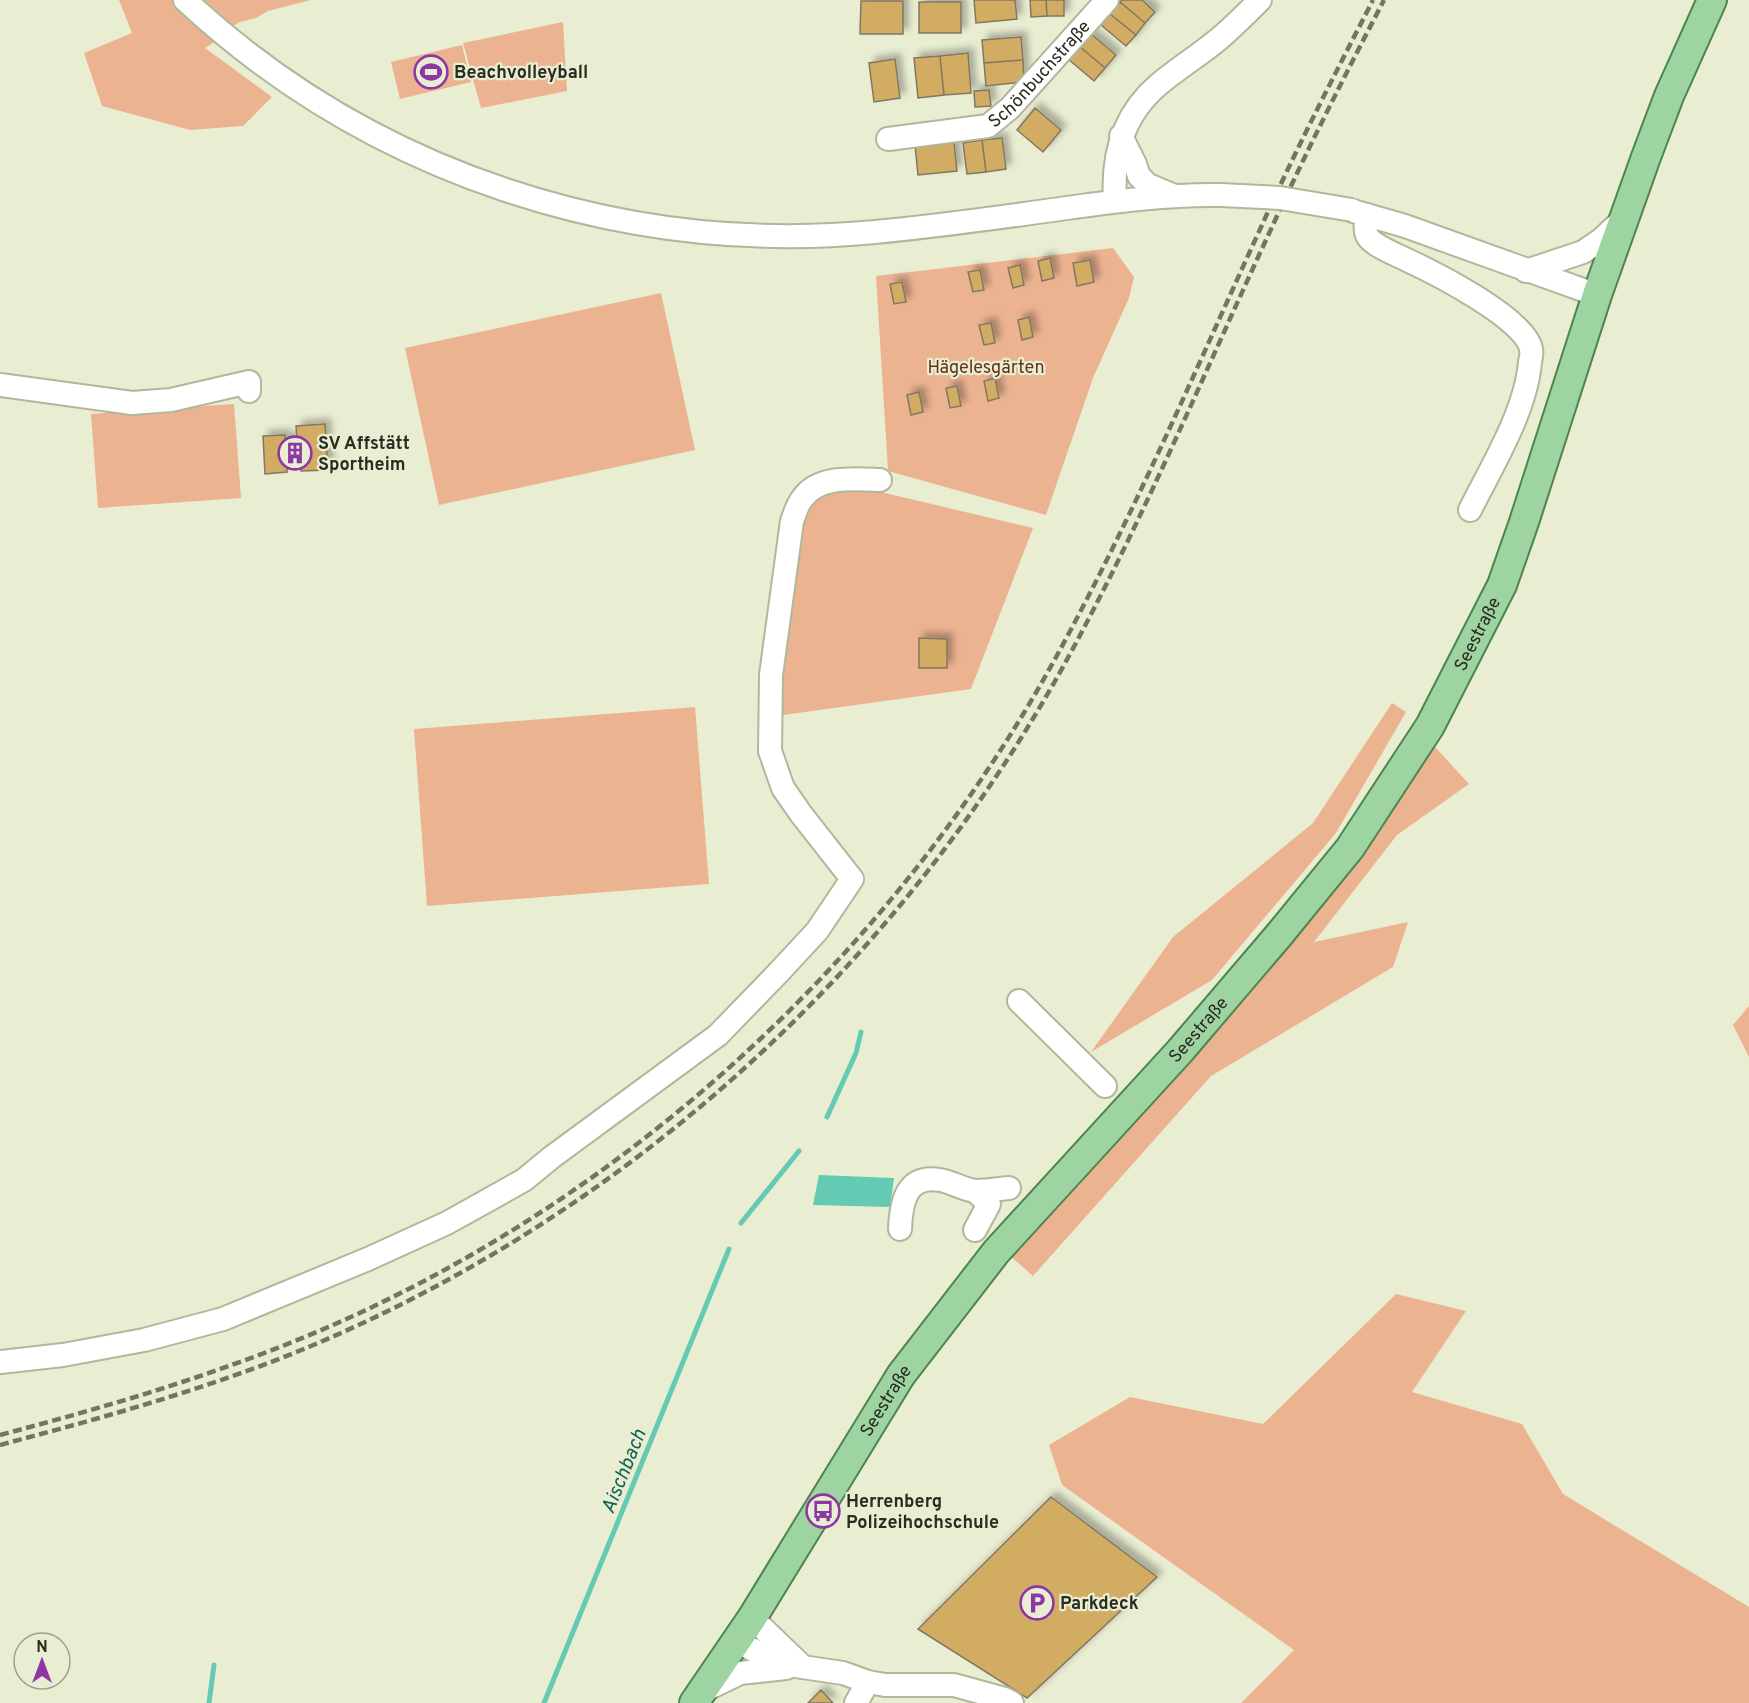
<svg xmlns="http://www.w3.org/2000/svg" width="1749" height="1703" font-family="Overpass,sans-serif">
  <defs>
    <filter id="shadow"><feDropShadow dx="5.5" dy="-5.5" stdDeviation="3" flood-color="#0004"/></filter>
  </defs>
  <rect width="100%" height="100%" fill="#e9eed2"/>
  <!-- green -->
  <path fill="#ecb391" d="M119 0H174L216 41 205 48 272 97 243 126 190 130 102 106 84 53 132 33Z
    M198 0H311L268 11 256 18 240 22 229 28Z
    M563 22 567 91 481 108 463 43Z
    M462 45 471 82 400 99 391 62Z
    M1113 248 1134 277 1129 298 1093 378 1046 515 888 471 876 276Z
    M661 293 695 450 439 505 405 348Z
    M234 404 241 498 98 508 91 414Z
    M851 485 1033 528 971 689 776 716 801 521C815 490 818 491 851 485Z
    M1392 703 1406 712 1336 833 1212 980 1091 1052 1173 937 1313 823Z
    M695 707 709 884 427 906 414 729Z
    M1434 746 1469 784 1397 835 1314 942 1408 922 1393 967 1211 1076 1033 1276 1006 1252Z
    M1749 1006V1057L1733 1025Z
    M1396 1294 1466 1311 1412 1392 1522 1424 1563 1494 1749 1607V1703H1241L1294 1650 1062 1485 1049 1445 1130 1397 1263 1424Z"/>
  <!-- water -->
  <path fill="#65cab3" d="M819 1175 894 1178 890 1207 813 1205Z"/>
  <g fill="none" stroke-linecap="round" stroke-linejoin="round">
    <!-- stream -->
    <path stroke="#65cab3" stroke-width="5" d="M827 1117 856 1053 861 1032
      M741 1223 799 1151
      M209 1703 214 1665
      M544 1703 729 1249"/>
  </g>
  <!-- building -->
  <path fill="#d2ac64" stroke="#837760" stroke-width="1.5" filter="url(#shadow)" d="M974 0H1015L1017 19 976 23Z
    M1030 0H1046L1047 16 1031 17Z
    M1046 0H1064V16H1047Z
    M1122 0H1142L1155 12 1145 23 1120 2Z
    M861 1H903V34H860Z
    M919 2H961V33H919Z
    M1120 2 1145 23 1136 35 1110 14Z
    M1110 14 1136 35 1126 46 1101 25Z
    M1090 33 1116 55 1105 68 1079 46Z
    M1021 37 1023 60 984 63 982 40Z
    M1079 46 1105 68 1094 81 1068 59Z
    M968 53 971 93 944 95 940 56Z
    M940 56 944 95 918 98 914 58Z
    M895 59 900 98 874 102 869 63Z
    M1023 60 1024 82 986 86 984 63Z
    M989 90 991 106 975 107 974 91Z
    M1035 108 1061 130 1043 152 1017 130Z
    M1002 138 1006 169 986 172 982 140Z
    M982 140 986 172 967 174 963 143Z
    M954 142 957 171 918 175 915 145Z
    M1050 258 1054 278 1042 281 1038 261Z
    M1090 260 1094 282 1077 286 1073 263Z
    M1020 265 1024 285 1013 288 1008 268Z
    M980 270 984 290 973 292 968 272Z
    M902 282 906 302 894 304 890 284Z
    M1029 317 1033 337 1022 340 1018 320Z
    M991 323 995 343 984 345 979 325Z
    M995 378 999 398 988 401 984 381Z
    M957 386 961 406 950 408 946 388Z
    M919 392 923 412 911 415 907 395Z
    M325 424 328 470 301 471 300 466 287 467V472L265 474 263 436 285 435V439H297L296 426Z
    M919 638 947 639V668H919Z
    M1051 1497 1157 1577 1027 1698 918 1629Z
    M821 1690 833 1703H808Z"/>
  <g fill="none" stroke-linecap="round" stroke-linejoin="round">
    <defs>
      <g id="minor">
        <path d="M185 0C371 173 623 256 875 232 939 226 1003 217 1067 208 1118 201 1169 194 1221 195"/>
        <path d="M1121 136 1135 164 1139 176 1148 185 1172 195"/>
        <path id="s1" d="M888 139 988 126 1010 108 1107 0"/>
        <path d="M1115 201C1112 156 1122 116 1158 85 1178 68 1200 55 1220 38 1234 26 1247 13 1260 0"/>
        <path d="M1353 211 1405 226 1597 295"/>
        <path d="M1367 215C1366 222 1364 231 1368 237 1374 246 1397 255 1407 260 1435 273 1526 319 1531 349 1532 353 1531 358 1530 362 1526 411 1492 466 1470 510"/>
        <path d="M1526 271 1583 252 1602 239 1623 219"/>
        <path d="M0 385 132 403 171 400 249 382V391"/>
        <path d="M1019 1001 1105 1086"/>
        <path d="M900 1229C901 1203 906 1174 940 1180 952 1182 964 1190 976 1191 987 1191 998 1189 1009 1188"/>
        <path d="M975 1230 989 1204 975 1191"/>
        <path d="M0 1362 63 1355 144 1340 223 1319 368 1259 447 1223 524 1180 552 1157 718 1035 779 972 817 931 852 879 801 814 783 788 770 751 771 675 792 521C795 514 797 505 802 499 818 475 854 479 880 480"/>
        <path d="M752 1618 803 1667"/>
        <path d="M736 1640 767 1658 782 1664 843 1673 868 1682 885 1685H954L1005 1699 1012 1703"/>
        <path d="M701 1692 740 1673 786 1668"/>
        <path d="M856 1703 868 1682"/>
      </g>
      <g id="major">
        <path id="s2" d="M694 1703 752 1618 901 1375 996 1252 1180 1051 1279 935 1350 848 1430 726 1502 585 1524 522 1597 295 1646 157 1669 96 1712 0"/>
      </g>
    </defs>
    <!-- minor casing -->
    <use href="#minor" stroke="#b2b69b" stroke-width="26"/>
    <!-- major casing -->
    <use href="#major" stroke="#4c854d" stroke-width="32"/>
    <!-- minor -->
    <use href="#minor" stroke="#fff" stroke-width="22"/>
    <!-- major -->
    <use href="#major" stroke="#9ed3a2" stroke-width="28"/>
    <!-- rail -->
    <path stroke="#727464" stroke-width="4.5" stroke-dasharray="9 4.5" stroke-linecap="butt" d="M0 1435C125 1402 249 1365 366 1310 654 1174 901 939 1055 659 1132 519 1195 371 1262 225 1296 149 1335 74 1373 0
      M0 1445C105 1417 211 1388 311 1346 629 1212 898 966 1064 665 1142 523 1204 373 1272 227 1307 150 1345 75 1384 0"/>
    <defs>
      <path id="minor-bridge" d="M1221 195 1280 198 1352 210"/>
    </defs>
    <!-- minor-bridge casing -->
    <use href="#minor-bridge" stroke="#b2b69b" stroke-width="26" stroke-linecap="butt"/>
    <!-- minor-bridge -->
    <use href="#minor-bridge" stroke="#fff" stroke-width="22"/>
  </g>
  <!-- icons -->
  <defs>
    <symbol id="stadium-ring" viewBox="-11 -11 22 22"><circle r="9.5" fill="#e9eed2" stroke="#8d37a4" stroke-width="1.5"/><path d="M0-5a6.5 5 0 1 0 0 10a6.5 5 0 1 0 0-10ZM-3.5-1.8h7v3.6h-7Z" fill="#8d37a4"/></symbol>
    <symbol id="building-ring" viewBox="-11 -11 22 22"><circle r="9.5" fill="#e9eed2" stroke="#8d37a4" stroke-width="1.5"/><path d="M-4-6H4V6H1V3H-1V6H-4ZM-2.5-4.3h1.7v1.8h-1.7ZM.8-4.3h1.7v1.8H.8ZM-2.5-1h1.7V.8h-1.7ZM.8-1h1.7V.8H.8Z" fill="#8d37a4"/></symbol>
    <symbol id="bus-ring" viewBox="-11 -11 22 22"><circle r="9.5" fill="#e9eed2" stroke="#8d37a4" stroke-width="1.5"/><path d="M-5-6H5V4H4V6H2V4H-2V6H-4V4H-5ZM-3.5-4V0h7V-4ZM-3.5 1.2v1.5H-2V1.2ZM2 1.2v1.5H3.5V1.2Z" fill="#8d37a4"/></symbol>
    <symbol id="parking-ring" viewBox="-11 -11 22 22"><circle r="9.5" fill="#e9eed2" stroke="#8d37a4" stroke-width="1.5"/><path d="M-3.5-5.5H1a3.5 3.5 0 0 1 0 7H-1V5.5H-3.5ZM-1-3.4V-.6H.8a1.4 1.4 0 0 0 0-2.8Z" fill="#8d37a4"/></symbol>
  </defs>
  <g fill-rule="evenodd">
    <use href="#stadium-ring" x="412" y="53" width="38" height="38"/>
    <use href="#building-ring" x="276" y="434" width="38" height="38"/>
    <use href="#bus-ring" x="804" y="1492" width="38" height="38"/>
    <use href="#parking-ring" x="1018" y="1584" width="38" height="38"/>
  </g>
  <g text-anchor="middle" stroke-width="4.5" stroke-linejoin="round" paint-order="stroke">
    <!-- poi labels -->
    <g font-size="18" font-weight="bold" fill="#2a2b21" stroke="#e9eed2" text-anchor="start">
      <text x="454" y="78">Beachvolleyball</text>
      <text x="318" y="449">SV Affstätt<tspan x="318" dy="21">Sportheim</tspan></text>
      <text x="846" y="1507">Herrenberg<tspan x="846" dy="21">Polizeihochschule</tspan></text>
      <text x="1060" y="1609">Parkdeck</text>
    </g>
    <!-- street labels -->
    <g font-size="18" fill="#2a2b21" stroke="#e9eed2">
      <text dy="6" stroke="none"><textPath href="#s1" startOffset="174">Schönbuchstraße</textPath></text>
      <text dy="6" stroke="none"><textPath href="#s2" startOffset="1330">Seestraße</textPath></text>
      <text dy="6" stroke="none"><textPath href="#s2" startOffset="844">Seestraße</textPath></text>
      <text dy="6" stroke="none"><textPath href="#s2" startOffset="358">Seestraße</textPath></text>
    </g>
    <!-- park labels -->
    <g font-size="18" fill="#623415" stroke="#e9eed2">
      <text x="986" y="373">Hägelesgärten</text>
    </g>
    <!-- water labels -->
    <g font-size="20" font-style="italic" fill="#0d6252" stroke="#e9eed2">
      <text transform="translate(623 1471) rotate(-68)" y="7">Aischbach</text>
    </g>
  </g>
  <!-- north arrow -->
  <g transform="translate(42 1661)"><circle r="28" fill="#e9eed2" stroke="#9da08b" stroke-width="1.5"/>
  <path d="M0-4.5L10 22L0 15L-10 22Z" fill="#8d37a4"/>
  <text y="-9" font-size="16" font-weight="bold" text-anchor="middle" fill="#2a2b21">N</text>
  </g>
</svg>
